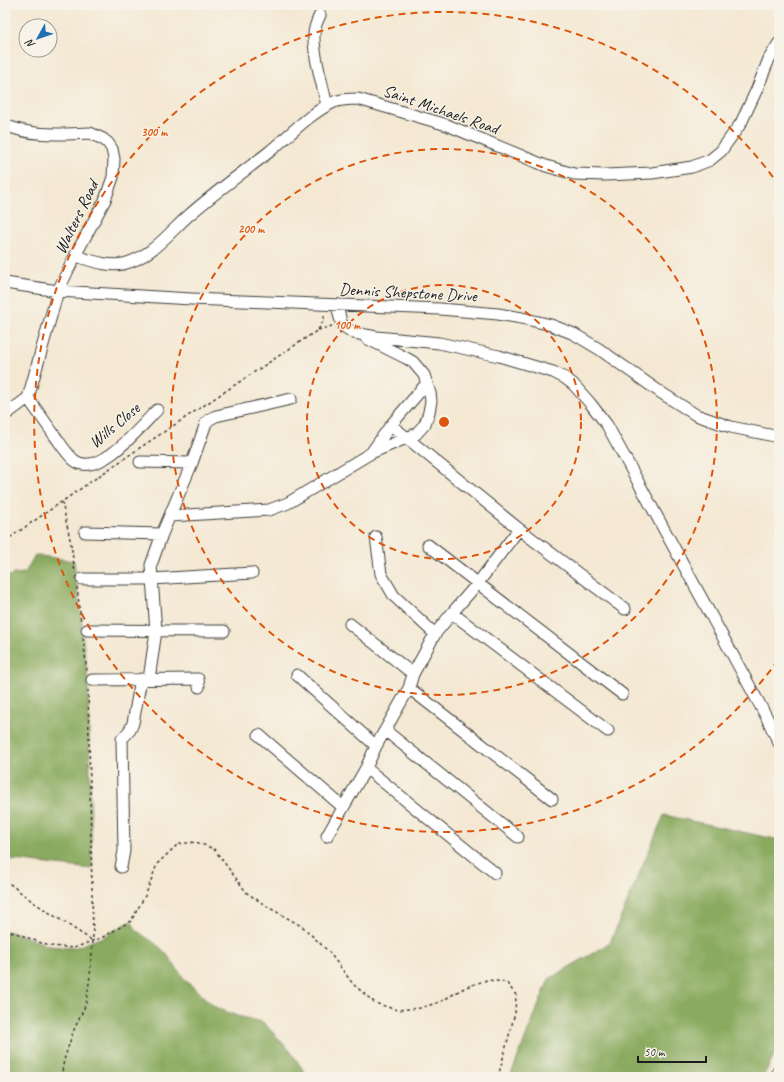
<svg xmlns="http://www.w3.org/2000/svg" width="784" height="1082" font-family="Caveat,sans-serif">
  <rect width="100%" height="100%" fill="#f7f3e8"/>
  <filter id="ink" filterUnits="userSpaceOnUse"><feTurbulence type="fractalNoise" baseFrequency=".025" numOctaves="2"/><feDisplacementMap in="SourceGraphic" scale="8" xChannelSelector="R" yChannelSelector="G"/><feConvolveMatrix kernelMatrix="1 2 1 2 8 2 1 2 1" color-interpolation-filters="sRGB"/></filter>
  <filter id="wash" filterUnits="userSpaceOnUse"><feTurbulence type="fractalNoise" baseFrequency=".012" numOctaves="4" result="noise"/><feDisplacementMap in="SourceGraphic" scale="16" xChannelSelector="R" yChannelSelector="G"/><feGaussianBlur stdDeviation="0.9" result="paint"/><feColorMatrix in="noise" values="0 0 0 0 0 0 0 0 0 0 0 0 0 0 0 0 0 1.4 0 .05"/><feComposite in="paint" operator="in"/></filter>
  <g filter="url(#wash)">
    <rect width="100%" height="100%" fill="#f4e8d3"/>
    <!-- forest -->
    <path fill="#8aaa5f" stroke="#53633e" d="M35 555 74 561 88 682 92 869 5 859V578L14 574 25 573Z
      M664 815 779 840V1045L763 1077H510L549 979 610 943Z
      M131 921 137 931 156 944 165 952 185 980 215 1007 237 1016 263 1022 290 1051 306 1074 305 1077H5V931L16 933 49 946 74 948 103 937Z"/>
  </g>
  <g filter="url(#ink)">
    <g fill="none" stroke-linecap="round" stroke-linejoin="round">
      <defs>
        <path id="minor" d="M320 15C317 21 314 28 314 35 313 55 323 86 327 106
          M5 125C33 137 60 134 90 133L103 139 108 143 112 149 114 159 113 177 105 200 75 256 58 291 28 398 5 415
          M75 256C90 260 107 267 123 264 150 258 168 234 188 216 214 193 242 173 269 152 290 135 310 113 334 102 342 99 350 99 358 99L447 125 546 166 574 174 605 175 652 173 692 167 710 160 721 151 741 123 757 89 769 59 779 43
          M5 283 58 291 191 299 440 309 498 314 522 318 551 325 574 334 599 349 660 392 696 415 731 427 779 437
          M337 305 341 322 343 326 354 333 377 337 439 343 499 356 553 372 565 378 573 384 590 403 607 425 766 716 779 743
          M28 398C37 411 46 423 55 436 61 444 66 453 74 460 98 480 141 426 157 410
          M391 425 519 529 625 609
          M371 453 391 425 427 383
          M140 462 192 463
          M170 516 269 510 288 503 371 453 416 434 425 424 429 412 431 401 430 393 424 375 413 362 406 358 366 338
          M85 532 162 534
          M376 537 381 574 394 596 435 634
          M428 545 622 694
          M82 579H152L252 573
          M452 613 608 731
          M350 624 413 674
          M87 630 224 631
          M297 675 376 746
          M149 679 156 631 151 565 162 534 192 463 206 423 210 419 216 416 291 399
          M92 680 198 679 199 687
          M409 688 552 799
          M386 731 518 837
          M259 735 343 807
          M366 768 495 873
          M327 836 366 768 376 746 409 688 413 674 435 634 452 613 478 583 519 529
          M121 867 124 851 122 739 130 730 133 723 141 679
          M776 1077 779 1070"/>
      </defs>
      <!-- minor casing -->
      <use href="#minor" stroke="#3c3b37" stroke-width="13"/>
      <!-- path -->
      <path stroke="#3c3b37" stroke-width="1.5" stroke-dasharray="3 3" stroke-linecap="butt" d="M318 330 332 326
        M62 502 71 544 75 573
        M5 541 141 447 318 330 324 320V314
        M77 587 81 623
        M83 638 87 672
        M5 880 33 902 93 941
        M5 931 16 933 49 946 74 948 103 937 131 921 146 894 157 864 178 844 196 842 214 849 247 893 268 907 303 927 329 952 353 984 375 1003 397 1010 420 1008 440 1002 466 987 487 980 506 982 516 995 515 1013 498 1077
        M61 1077 64 1060 73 1032 86 1004 90 976 93 941 88 690"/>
      <!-- minor -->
      <use href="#minor" stroke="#fff" stroke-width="11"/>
    </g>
  </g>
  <!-- distance rings -->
  <g fill="none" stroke="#de560d" stroke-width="2" stroke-dasharray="7 5">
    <circle cx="444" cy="422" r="137"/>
    <circle cx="444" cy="422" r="273"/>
    <path d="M778 660A410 410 0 1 1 778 184"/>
  </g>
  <g text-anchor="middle" stroke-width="3" stroke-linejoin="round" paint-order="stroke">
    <!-- street labels -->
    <g font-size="17" fill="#1c1c1c" stroke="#f7f3e8">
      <text transform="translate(441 109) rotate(19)" y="6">Saint Michaels Road</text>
      <text transform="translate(76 217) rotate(-64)" y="6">Walters Road</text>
      <text transform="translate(408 292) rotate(3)" y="6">Dennis Shepstone Drive</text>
      <text transform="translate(114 425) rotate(-40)" y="6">Wills Close</text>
    </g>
  </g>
  <circle cx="444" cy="422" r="6" fill="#de560d" stroke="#f7f3e8" stroke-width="2"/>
  <g font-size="12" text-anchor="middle" font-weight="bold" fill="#de560d" stroke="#f7f3e8" stroke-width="3" stroke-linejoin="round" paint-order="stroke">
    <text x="154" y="136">300 m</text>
    <text x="251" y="233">200 m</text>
    <text x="347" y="329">100 m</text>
  </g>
  <!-- margin -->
  <rect width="784" height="1082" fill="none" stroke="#f7f3e8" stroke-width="20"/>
  <!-- north arrow -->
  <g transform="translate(38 38) rotate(230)"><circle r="19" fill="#f7f3e8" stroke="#9f9d96"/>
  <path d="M0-3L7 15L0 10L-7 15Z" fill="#1f6fb2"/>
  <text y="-6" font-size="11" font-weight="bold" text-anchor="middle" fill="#1c1c1c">N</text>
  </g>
  <!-- scale -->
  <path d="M638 1056v6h68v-6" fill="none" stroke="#1c1c1c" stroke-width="2"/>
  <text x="644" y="1056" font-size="12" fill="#1c1c1c" stroke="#f7f3e8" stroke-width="3" paint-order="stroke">50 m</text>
</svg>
